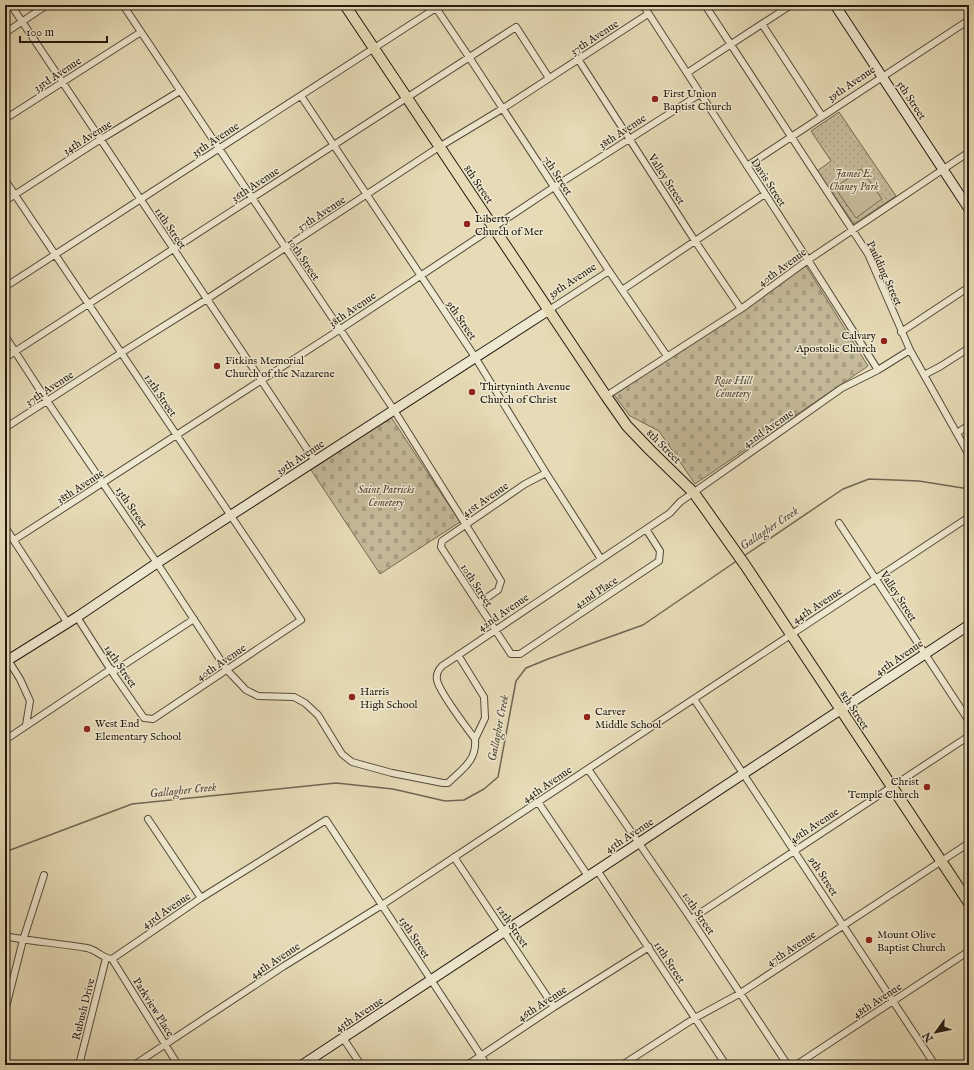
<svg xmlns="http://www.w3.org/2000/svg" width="974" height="1070" font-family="'IM FELL English',serif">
  <defs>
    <pattern id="grass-dots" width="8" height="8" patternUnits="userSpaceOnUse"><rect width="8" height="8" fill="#c5ba9a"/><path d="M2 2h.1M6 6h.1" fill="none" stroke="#a99f84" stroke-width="1.8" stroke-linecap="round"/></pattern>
    <pattern id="cemetery-stones" width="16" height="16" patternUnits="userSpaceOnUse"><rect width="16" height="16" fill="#c5ba9a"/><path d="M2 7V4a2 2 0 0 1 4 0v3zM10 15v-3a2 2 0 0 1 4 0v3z" fill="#a99f84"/></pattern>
  </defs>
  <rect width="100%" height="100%" fill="#e6dbb6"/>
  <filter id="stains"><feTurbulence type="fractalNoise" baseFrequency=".005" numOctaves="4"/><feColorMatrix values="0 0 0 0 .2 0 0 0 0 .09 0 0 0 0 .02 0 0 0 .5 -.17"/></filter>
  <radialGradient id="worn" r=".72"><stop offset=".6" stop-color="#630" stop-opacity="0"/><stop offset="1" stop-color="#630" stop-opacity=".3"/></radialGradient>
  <!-- grass -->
  <path fill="url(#grass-dots)" stroke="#746a55" d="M839 112 896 196 854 224 817 171 831 161 811 131Z"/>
  <!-- cemetery -->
  <path fill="url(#cemetery-stones)" stroke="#746a55" d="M806 266 868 366 695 484 659 431 630 416 614 395Z
    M391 417 460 522 380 574 311 470Z"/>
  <!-- pitch -->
  <path fill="#c5ba9a" stroke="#746a55" d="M861 169 882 199 856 218 835 188Z"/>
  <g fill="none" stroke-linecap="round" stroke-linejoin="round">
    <!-- stream -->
    <path stroke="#6f6652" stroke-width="1.5" d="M744 556 843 489 869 479 919 481 969 489
      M5 852 132 804 336 783 393 789 445 801 464 800 484 789 498 777 516 681 526 668 548 659 643 625 738 560"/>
    <defs>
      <path id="street" d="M11 5 315 461
        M123 5 394 410 501 581 498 590 478 604
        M434 5 469 57 609 271 667 356
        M643 5 808 260 878 370
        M705 5 868 254 910 350 969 455
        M968 5 969 7
        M762 24 822 116
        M5 33 47 5
        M578 59 695 241 741 309
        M687 73 791 5
        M301 96 475 357 546 473 601 559
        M5 119 141 32
        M747 166 969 20
        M5 180 301 620 153 719 144 718 114 675 77 617
        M5 201 101 139 180 91
        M5 287 436 8
        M622 290 765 194
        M549 310 609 271
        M901 332 969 287
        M5 336 47 401 157 563 227 670 246 690 258 696 294 697 305 703 318 715 342 754 352 762 392 773 443 783H448C462 769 477 761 475 739 467 728 439 692 437 680 436 674 438 670 442 666L670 513 680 502 842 388 878 370 910 350
        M5 358 516 27 549 78
        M924 375 941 366 969 348
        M606 396 741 309 808 260 969 152
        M5 428 121 353 207 299 439 147 502 109 648 14
        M957 433 969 425
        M546 473 525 484 442 541 441 547 511 654H520L659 561 660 551 646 529
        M839 523 969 721
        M5 527 67 622
        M14 540 339 330 554 187 700 94
        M458 655 484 697 485 718 475 739
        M8 660 20 679 30 701 26 725
        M113 672 194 619
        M694 699 935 1065
        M5 740 111 669
        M588 769 691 919 787 1064 795 1065
        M538 802 588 876
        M148 819 201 898
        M454 857 554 1007
        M597 870 726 1065
        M691 919 969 736
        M5 936C32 942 60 943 87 948 97 950 102 958 112 959L201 898 326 820 487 1065
        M112 959 178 1065
        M5 1011 23 940 44 875
        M343 1038 361 1065
        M5 1065H7
        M79 1065 106 958
        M134 1065 284 966 382 905 969 517
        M467 1065 554 1007 649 947
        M622 1065 695 1018 739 994 969 843
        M796 1065 969 951
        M968 1065 969 1064"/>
      <path id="secondary" d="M835 5 969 209
        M5 662 77 617 157 563 549 310
        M302 1065 969 625"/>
      <path id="primary" d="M345 5 606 396 627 426 650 450 694 493 745 565 969 903"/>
    </defs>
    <!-- street casing -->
    <use href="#street" stroke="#534a3a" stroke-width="8"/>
    <!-- secondary casing -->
    <use href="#secondary" stroke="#221a10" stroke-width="11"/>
    <!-- primary casing -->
    <use href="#primary" stroke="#221a10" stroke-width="12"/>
    <!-- street -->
    <use href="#street" stroke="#efe8d0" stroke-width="6"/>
    <!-- secondary -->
    <use href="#secondary" stroke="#efe8d0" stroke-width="9"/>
    <!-- primary -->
    <use href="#primary" stroke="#e6dbb6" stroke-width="10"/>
  </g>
  <!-- markers -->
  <g fill="#8f2418" stroke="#efe8d0" stroke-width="1.5">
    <circle cx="655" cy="99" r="4"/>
    <circle cx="467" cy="224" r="4"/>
    <circle cx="884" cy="341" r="4"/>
    <circle cx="217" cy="366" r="4"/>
    <circle cx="472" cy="392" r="4"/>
    <circle cx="352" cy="697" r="4"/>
    <circle cx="587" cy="717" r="4"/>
    <circle cx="87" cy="729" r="4"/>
    <circle cx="927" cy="787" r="4"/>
    <circle cx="869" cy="940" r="4"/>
  </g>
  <g text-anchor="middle" stroke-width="3" stroke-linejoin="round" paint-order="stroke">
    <!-- street labels -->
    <g font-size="11" fill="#221a10" stroke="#efe8d0">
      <text transform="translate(594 37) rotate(-33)" y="4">37th Avenue</text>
      <text transform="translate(57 74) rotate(-33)" y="4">33rd Avenue</text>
      <text transform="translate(851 83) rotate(-34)" y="4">39th Avenue</text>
      <text transform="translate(912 100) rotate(57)" y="4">5th Street</text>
      <text transform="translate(622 131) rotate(-33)" y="4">38th Avenue</text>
      <text transform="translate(87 137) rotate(-32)" y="4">34th Avenue</text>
      <text transform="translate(215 139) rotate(-33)" y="4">35th Avenue</text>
      <text transform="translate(558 175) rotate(57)" y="4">7th Street</text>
      <text transform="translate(667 179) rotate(57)" y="4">Valley Street</text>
      <text transform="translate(769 182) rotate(57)" y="4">Davis Street</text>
      <text transform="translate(255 184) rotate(-33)" y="4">36th Avenue</text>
      <text transform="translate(479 184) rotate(56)" y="4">8th Street</text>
      <text transform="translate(321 213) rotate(-33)" y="4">37th Avenue</text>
      <text transform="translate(171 228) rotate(56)" y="4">11th Street</text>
      <text transform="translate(304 259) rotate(56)" y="4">10th Street</text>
      <text transform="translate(782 267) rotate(-36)" y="4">40th Avenue</text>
      <text transform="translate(885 273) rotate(65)" y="4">Paulding Street</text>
      <text transform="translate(572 280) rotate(-33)" y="4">39th Avenue</text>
      <text transform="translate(352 309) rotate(-34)" y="4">38th Avenue</text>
      <text transform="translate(462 320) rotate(56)" y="4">9th Street</text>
      <text transform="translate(49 388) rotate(-33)" y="4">37th Avenue</text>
      <text transform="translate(161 395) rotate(56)" y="4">12th Street</text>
      <text transform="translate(768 428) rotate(-35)" y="4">42nd Avenue</text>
      <text transform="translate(664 446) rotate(45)" y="4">8th Street</text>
      <text transform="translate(300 457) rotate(-33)" y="4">39th Avenue</text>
      <text transform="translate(80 486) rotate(-33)" y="4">38th Avenue</text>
      <text transform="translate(485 499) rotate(-34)" y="4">41st Avenue</text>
      <text transform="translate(132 507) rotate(56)" y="4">13th Street</text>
      <text transform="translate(477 585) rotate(57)" y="4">10th Street</text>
      <text transform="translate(596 592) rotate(-33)" y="4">42nd Place</text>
      <text transform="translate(899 596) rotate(57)" y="4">Valley Street</text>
      <text transform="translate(817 605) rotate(-33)" y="4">44th Avenue</text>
      <text transform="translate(503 612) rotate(-34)" y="4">42nd Avenue</text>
      <text transform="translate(899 657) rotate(-34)" y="4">45th Avenue</text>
      <text transform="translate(221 662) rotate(-34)" y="4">40th Avenue</text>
      <text transform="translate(121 666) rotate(56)" y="4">14th Street</text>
      <text transform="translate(855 710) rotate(57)" y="4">8th Street</text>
      <text transform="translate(547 784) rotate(-34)" y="4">44th Avenue</text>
      <text transform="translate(814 825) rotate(-33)" y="4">46th Avenue</text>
      <text transform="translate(629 835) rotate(-33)" y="4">45th Avenue</text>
      <text transform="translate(824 876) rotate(57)" y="4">9th Street</text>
      <text transform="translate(166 910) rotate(-34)" y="4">43rd Avenue</text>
      <text transform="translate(699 913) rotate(56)" y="4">10th Street</text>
      <text transform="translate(513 926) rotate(56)" y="4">12th Street</text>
      <text transform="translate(415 937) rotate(57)" y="4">13th Street</text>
      <text transform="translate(791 948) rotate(-33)" y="4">47th Avenue</text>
      <text transform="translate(275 960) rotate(-33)" y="4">44th Avenue</text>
      <text transform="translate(670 962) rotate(57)" y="4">11th Street</text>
      <text transform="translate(877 1000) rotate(-33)" y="4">48th Avenue</text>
      <text transform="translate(542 1003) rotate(-33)" y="4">46th Avenue</text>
      <text transform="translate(154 1007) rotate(58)" y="4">Parkview Place</text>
      <text transform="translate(83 1009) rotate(-76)" y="4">Rubush Drive</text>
      <text transform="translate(359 1014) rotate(-33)" y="4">45th Avenue</text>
    </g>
    <!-- poi labels -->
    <g font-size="11" fill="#221a10" stroke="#efe8d0" text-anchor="start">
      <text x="663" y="97">First Union<tspan x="663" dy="13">Baptist Church</tspan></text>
      <text x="475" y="222">Liberty<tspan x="475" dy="13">Church of Mer</tspan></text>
      <text x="876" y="339" text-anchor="end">Calvary<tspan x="876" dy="13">Apostolic Church</tspan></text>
      <text x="225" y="364">Fitkins Memorial<tspan x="225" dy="13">Church of the Nazarene</tspan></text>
      <text x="480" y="390">Thirtyninth Avenue<tspan x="480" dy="13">Church of Christ</tspan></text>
      <text x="360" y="695">Harris<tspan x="360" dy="13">High School</tspan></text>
      <text x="595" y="715">Carver<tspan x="595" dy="13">Middle School</tspan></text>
      <text x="95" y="727">West End<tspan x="95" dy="13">Elementary School</tspan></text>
      <text x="919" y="785" text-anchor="end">Christ<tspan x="919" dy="13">Temple Church</tspan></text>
      <text x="877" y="938">Mount Olive<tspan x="877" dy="13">Baptist Church</tspan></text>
    </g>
    <!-- park labels -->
    <g font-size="11" font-style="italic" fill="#534a39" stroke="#efe8d0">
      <text x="854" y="177">James E.<tspan x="854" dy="13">Chaney Park</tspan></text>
      <text x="733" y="384">Rose Hill<tspan x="733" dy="13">Cemetery</tspan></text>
      <text x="386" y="493">Saint Patricks<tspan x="386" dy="13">Cemetery</tspan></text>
    </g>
    <!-- water labels -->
    <g font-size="12" font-style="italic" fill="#564d3c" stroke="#efe8d0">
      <text transform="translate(769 528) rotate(-34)" y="4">Gallagher Creek</text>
      <text transform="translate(498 728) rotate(-79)" y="4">Gallagher Creek</text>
      <text transform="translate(183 790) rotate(-6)" y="4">Gallagher Creek</text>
    </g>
  </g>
  <!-- margin -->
  <rect width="974" height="1070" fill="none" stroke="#e6dbb6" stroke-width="20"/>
  <rect x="6" y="6" width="962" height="1058" fill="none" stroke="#221a10" stroke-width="2"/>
  <rect x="10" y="10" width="954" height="1050" fill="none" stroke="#221a10"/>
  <!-- north arrow -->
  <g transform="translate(936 1032) rotate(237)" stroke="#efe8d0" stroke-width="3" paint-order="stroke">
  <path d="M0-3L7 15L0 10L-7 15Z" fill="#221a10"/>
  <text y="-6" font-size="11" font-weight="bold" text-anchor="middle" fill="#221a10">N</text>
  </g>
  <!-- scale -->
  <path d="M20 36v6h87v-6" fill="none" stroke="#221a10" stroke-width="2"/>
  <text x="26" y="36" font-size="12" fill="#221a10" stroke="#efe8d0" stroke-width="3" paint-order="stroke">100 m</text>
  <rect width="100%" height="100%" filter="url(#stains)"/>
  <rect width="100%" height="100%" fill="url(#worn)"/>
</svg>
